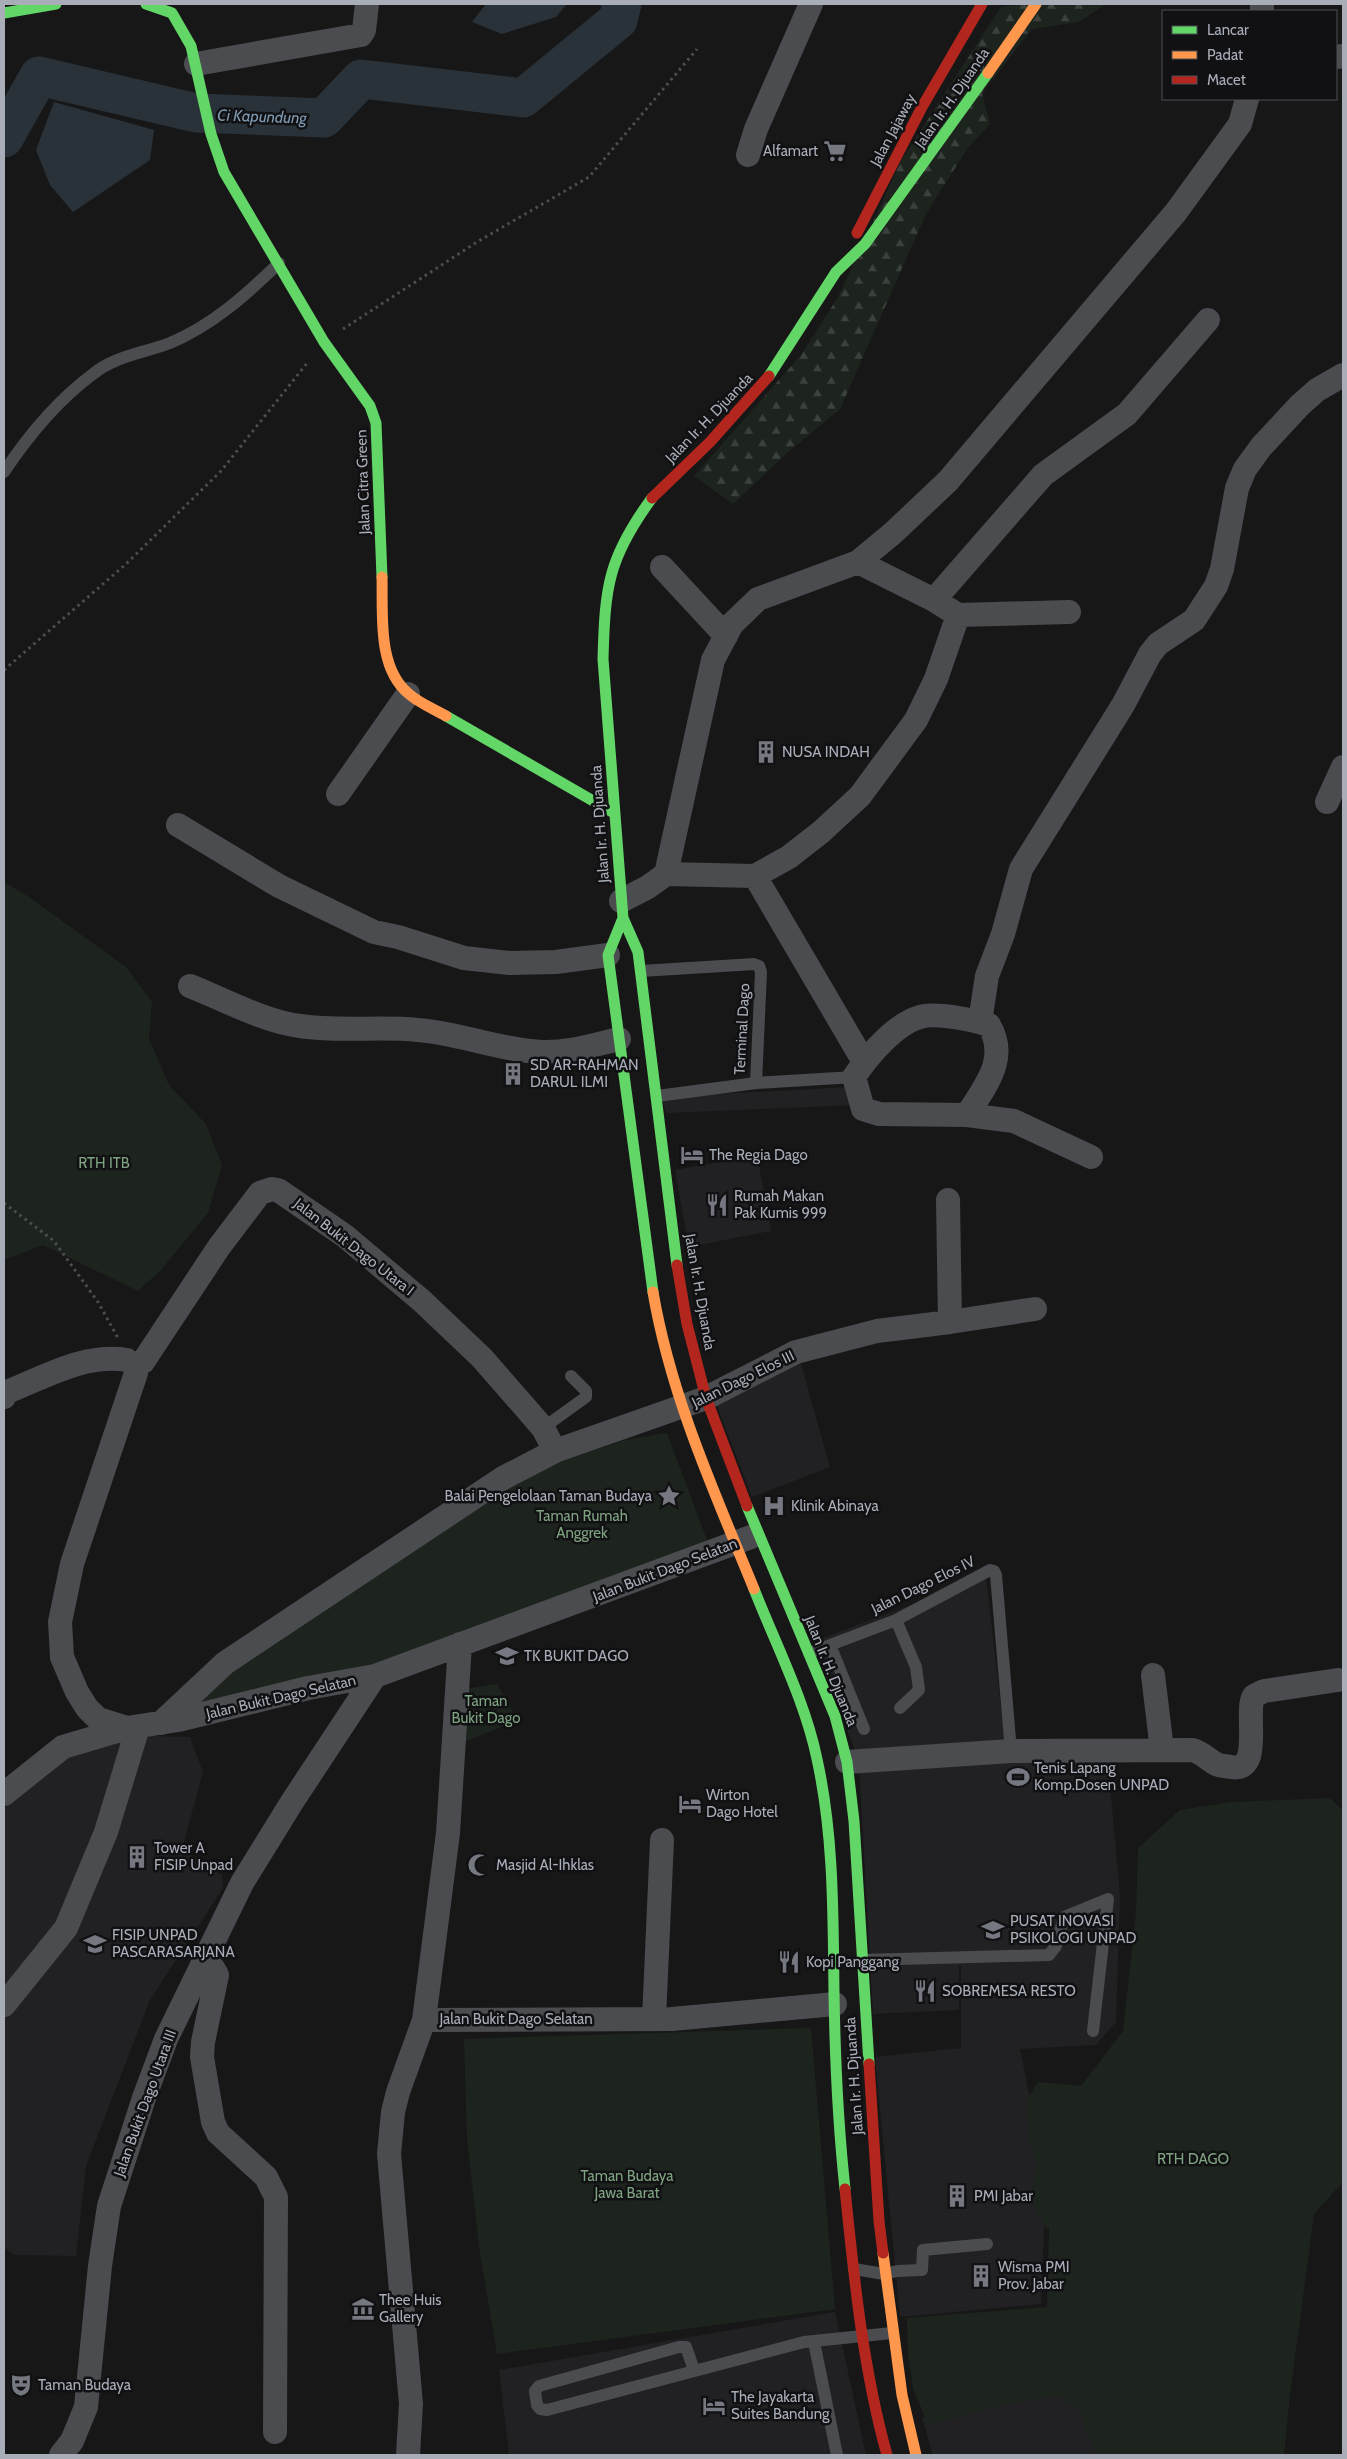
<svg xmlns="http://www.w3.org/2000/svg" width="1347" height="2459" font-family="Cabin,sans-serif">
  <defs>
    <pattern id="forest-firs" width="22" height="20" patternUnits="userSpaceOnUse" patternTransform="scale(1.25)"><rect width="22" height="20" fill="#1d241e"/><path d="M5 1l3.5 6h-7zM16 11l3.5 6h-7z" fill="#3b413d"/></pattern>
  </defs>
  <rect width="100%" height="100%" fill="#171717"/>
  <!-- built -->
  <path fill="#212123" d="M849 1087 857 1105 666 1113 661 1097Z
    M757 1155 771 1231 689 1247 675 1170Z
    M799 1357 830 1467 752 1497 715 1401Z
    M986 1577 1005 1742 856 1752 812 1642Z
    M116 1735 190 1737 203 1772 182 1849 222 1875 223 1888 150 2000 86 2166 76 2256 14 2255 4 2247V1808L60 1753Z
    M1107 1752 1120 1895 1116 2022 1096 2045 1020 2049 1046 2178 1041 2304 900 2317 875 2057 961 2048V1965H959V2010L873 2014 859 1766Z
    M835 2312 866 2455H509L499 2370Z
    M1084 2372 1110 2455H933L922 2418Z"/>
  <!-- forest -->
  <path fill="url(#forest-firs)" d="M1026 4H1105L1079 22 1032 29 982 93 990 124 967 149 926 214 840 409 787 453 733 504 694 476 801 355 838 297 902 159 1001 7Z"/>
  <!-- green -->
  <path fill="#1d241e" d="M4 882 29 897 126 967 152 1002 149 1039 169 1085 206 1124 222 1165 208 1213 161 1270 138 1291 43 1245 4 1260Z
    M667 1433 710 1548 377 1671 187 1713 228 1668 508 1484 557 1463 625 1440Z
    M497 1684 518 1720 462 1743 464 1689Z
    M1330 1798 1343 1811V2182L1314 2214 1290 2395 1284 2455H1096L1078 2408 1059 2396 1010 2403 928 2425 913 2388 908 2352 907 2318 1047 2307 1049 2228H1046L1031 2199 1036 2164 1029 2137 1026 2101 1038 2082 1081 2086 1123 2031 1136 1912 1138 1848 1180 1810 1231 1802Z
    M811 2028 835 2309 497 2354 479 2247 467 2139 464 2039Z"/>
  <!-- water -->
  <path fill="#2a3239" d="M486 4H567L556 17 502 34 472 22Z
    M54 102 154 130 150 160 73 212 50 185 36 150Z"/>
  <g fill="none" stroke-linecap="round" stroke-linejoin="round">
    <!-- river -->
    <path stroke="#2a3239" stroke-width="39" d="M4 138 39 76 196 113 324 118 361 79 523 98 618 20 622 4"/>
    <!-- path -->
    <path stroke="#4d4e52" stroke-width="3" stroke-dasharray="2.5 4" stroke-linecap="butt" d="M343 329 477 242 589 177 697 49
      M4 670 126 564 221 471 308 362
      M4 1203 54 1241 98 1302 118 1338"/>
    <!-- lane -->
    <path stroke="#4b4c50" stroke-width="12" d="M4 472C28 436 58 400 93 374 115 356 144 353 170 343 213 325 247 294 279 263
      M641 971 754 964 759 966 761 972 756 1083 657 1096
      M756 1083 854 1077
      M543 1428 586 1397V1391L571 1376
      M896 1620 916 1667 919 1690 900 1708
      M830 1645 864 1729
      M809 1653 896 1620 990 1570 994 1571 996 1575 1011 1751
      M861 1960 1049 1955 1056 1946 1064 1917 1108 1899 1093 2031
      M854 2269 884 2274 897 2271 922 2270 923 2250 987 2244
      M814 2342 837 2455
      M694 2370 686 2347H679L539 2386 535 2391 537 2405 540 2409 547 2410 804 2342 892 2333"/>
    <!-- street -->
    <path stroke="#4b4c50" stroke-width="24" d="M1262 11V4
      M1336 57 1343 56
      M196 64 361 35 364 30 367 4
      M748 155 756 129 811 4
      M858 562 934 600 958 615 1069 612
      M662 567 726 636
      M934 600 1043 475 1127 414 1208 320
      M338 794 408 694
      M1327 802 1343 767
      M178 825 279 886 374 932 398 937 464 958 510 963 556 962 608 955
      M666 874 713 660 732 624 758 599 858 562 893 533 948 481 1176 212 1240 124 1247 99
      M755 876 864 1062
      M621 901 648 887 666 874 755 876 789 857 821 832 860 796 916 720 936 679 958 615
      M190 986C225 1000 263 1021 300 1026 341 1032 379 1026 418 1030 459 1033 499 1050 541 1052 568 1053 593 1045 619 1039
      M980 1022 987 976 1003 934 1021 869 1123 705 1150 654 1158 644 1194 620 1216 586 1222 569 1237 488 1245 469 1261 447 1300 405 1317 390 1343 375
      M967 1115C985 1086 1009 1059 989 1025 974 1020 935 1012 920 1017 895 1024 868 1056 854 1077L863 1109 879 1114 967 1115 1014 1121 1091 1157
      M950 1322 1035 1309
      M143 1362 219 1247 260 1193 272 1189 278 1190 345 1236 422 1301 482 1358 543 1428 555 1451
      M4 1397 7 1392C45 1377 85 1353 127 1360
      M1153 1675 1162 1750
      M161 1723 225 1663 503 1478 555 1451 706 1398 796 1352 877 1331 950 1322 948 1200
      M127 1728 98 1719 87 1708 77 1692 62 1657 60 1622 72 1564 136 1373
      M847 1762 1011 1751 1193 1750C1204 1754 1207 1759 1216 1764 1220 1766 1226 1766 1231 1767 1264 1773 1244 1711 1254 1696L1264 1691 1338 1680
      M4 1794 63 1747 127 1728 178 1720 308 1688 375 1676 751 1537
      M205 1962 213 1968 217 1975 203 2042 202 2057 213 2122 218 2133 266 2177 276 2197 275 2432
      M4 2005 66 1928 106 1832 138 1727
      M654 2019 662 1840
      M424 2020 672 2019 835 2004
      M61 2455 72 2441 86 2407 100 2266 109 2206 144 2098 166 2039 242 1883 292 1802 375 1676
      M408 2455 411 2404 389 2154 393 2112 398 2092 424 2020 448 1833 460 1644"/>
    <!-- fast -->
    <path stroke="#63d668" stroke-width="11" d="M146 4 172 13 191 46 211 134 224 172 324 342 370 406 376 423 382 577
      M4 13 56 4
      M769 376 836 272 865 244 988 73
      M446 716 614 813
      M623 918 603 659C605 586 608 558 652 498
      M623 918 638 952 677 1265
      M623 918 608 955 653 1292
      M747 1506 835 1716 847 1762 854 1821 869 2064
      M754 1589C776 1645 805 1701 817 1759 834 1836 833 1915 834 1993 835 2059 838 2124 845 2189"/>
    <!-- slow -->
    <path stroke="#ff974d" stroke-width="11" d="M988 73 1036 4
      M382 577C383 615 377 668 409 694 419 703 434 709 446 716
      M653 1292C671 1397 714 1491 754 1589
      M883 2253 902 2395 916 2455"/>
    <!-- jam -->
    <path stroke="#b3261e" stroke-width="11" d="M857 233 922 107 982 4
      M652 498 710 442 769 376
      M677 1265 687 1324 706 1398 747 1506
      M869 2064 879 2221 883 2253
      M845 2189C854 2278 863 2369 887 2455"/>
  </g>
  <!-- icons -->
  <defs>
    <symbol id="supermarket-bare" viewBox="-9 -9 18 18"><path d="M-6-5.5h2.5l.6 2H6L4.5 2H-2.5L-4.4-4H-6ZM-1.5 3.2a1.3 1.3 0 1 0 .1 0ZM3 3.2a1.3 1.3 0 1 0 .1 0Z" fill="#757880" stroke="#111113" stroke-width="2.5" paint-order="stroke"/></symbol>
    <symbol id="building-bare" viewBox="-9 -9 18 18"><path d="M-4-6H4V6H1V3H-1V6H-4ZM-2.5-4.3h1.7v1.8h-1.7ZM.8-4.3h1.7v1.8H.8ZM-2.5-1h1.7V.8h-1.7ZM.8-1h1.7V.8H.8Z" fill="#757880" stroke="#111113" stroke-width="2.5" paint-order="stroke"/></symbol>
    <symbol id="hotel-bare" viewBox="-9 -9 18 18"><path d="M-6-4.5h1.5V1H6V5H4.5V3h-9V5H-6ZM-4 0a1.8 1.8 0 1 1 3.6 0ZM.5 0V-2.5h3Q6-2.5 6 0Z" fill="#757880" stroke="#111113" stroke-width="2.5" paint-order="stroke"/></symbol>
    <symbol id="restaurant-bare" viewBox="-9 -9 18 18"><path d="M-5-6h1v4h1v-4h1v4h1v-4h1v5L-1.5 .5V6h-2V.5L-5-1ZM5-6V6H3V1.5H1.5Q1.5-4 5-6Z" fill="#757880" stroke="#111113" stroke-width="2.5" paint-order="stroke"/></symbol>
    <symbol id="sight-bare" viewBox="-9 -9 18 18"><path d="M0-6L1.8-2.2L6-1.7L2.9 1.2L3.7 5.4L0 3.3L-3.7 5.4L-2.9 1.2L-6-1.7L-1.8-2.2Z" fill="#757880" stroke="#111113" stroke-width="2.5" paint-order="stroke"/></symbol>
    <symbol id="hospital-bare" viewBox="-9 -9 18 18"><path d="M-5-5h3v3.5h4V-5h3V5h-3V1.5h-4V5h-3Z" fill="#757880" stroke="#111113" stroke-width="2.5" paint-order="stroke"/></symbol>
    <symbol id="school-bare" viewBox="-9 -9 18 18"><path d="M0-5L7-2L0 1L-7-2ZM-4 1L0 2.5L4 1V4Q0 6-4 4Z" fill="#757880" stroke="#111113" stroke-width="2.5" paint-order="stroke"/></symbol>
    <symbol id="stadium-bare" viewBox="-9 -9 18 18"><path d="M0-5a6.5 5 0 1 0 0 10a6.5 5 0 1 0 0-10ZM-3.5-1.8h7v3.6h-7Z" fill="#757880" stroke="#111113" stroke-width="2.5" paint-order="stroke"/></symbol>
    <symbol id="mosque-bare" viewBox="-9 -9 18 18"><path d="M3.5-4.9A6 6 0 1 0 3.5 4.9A5 5 0 1 1 3.5-4.9Z" fill="#757880" stroke="#111113" stroke-width="2.5" paint-order="stroke"/></symbol>
    <symbol id="university-bare" viewBox="-9 -9 18 18"><path d="M0-5L7-2L0 1L-7-2ZM-4 1L0 2.5L4 1V4Q0 6-4 4Z" fill="#757880" stroke="#111113" stroke-width="2.5" paint-order="stroke"/></symbol>
    <symbol id="museum-bare" viewBox="-9 -9 18 18"><path d="M0-6L6-3V-2H-6V-3ZM-5-1h2V3h-2ZM-1-1h2V3h-2ZM3-1h2V3H3ZM-6 4H6V6H-6Z" fill="#757880" stroke="#111113" stroke-width="2.5" paint-order="stroke"/></symbol>
    <symbol id="theatre-bare" viewBox="-9 -9 18 18"><path d="M-5-5.5Q0-4 5-5.5V0Q5 5 0 6Q-5 5-5 0ZM-3.3-2.5H-1v1.5H-3.3ZM1-2.5H3.3v1.5H1ZM-2.8 1Q0 5.5 2.8 1Z" fill="#757880" stroke="#111113" stroke-width="2.5" paint-order="stroke"/></symbol>
  </defs>
  <g fill-rule="evenodd">
    <use href="#supermarket-bare" x="819" y="135" width="32" height="32"/>
    <use href="#building-bare" x="750" y="736" width="32" height="32"/>
    <use href="#building-bare" x="497" y="1058" width="32" height="32"/>
    <use href="#hotel-bare" x="676" y="1139" width="32" height="32"/>
    <use href="#restaurant-bare" x="701" y="1189" width="32" height="32"/>
    <use href="#sight-bare" x="653" y="1480" width="32" height="32"/>
    <use href="#hospital-bare" x="758" y="1490" width="32" height="32"/>
    <use href="#school-bare" x="491" y="1640" width="32" height="32"/>
    <use href="#stadium-bare" x="1002" y="1761" width="32" height="32"/>
    <use href="#hotel-bare" x="674" y="1788" width="32" height="32"/>
    <use href="#building-bare" x="121" y="1841" width="32" height="32"/>
    <use href="#mosque-bare" x="463" y="1849" width="32" height="32"/>
    <use href="#university-bare" x="977" y="1914" width="32" height="32"/>
    <use href="#university-bare" x="79" y="1928" width="32" height="32"/>
    <use href="#restaurant-bare" x="773" y="1946" width="32" height="32"/>
    <use href="#restaurant-bare" x="909" y="1975" width="32" height="32"/>
    <use href="#building-bare" x="941" y="2180" width="32" height="32"/>
    <use href="#building-bare" x="965" y="2260" width="32" height="32"/>
    <use href="#museum-bare" x="347" y="2293" width="32" height="32"/>
    <use href="#theatre-bare" x="5" y="2369" width="32" height="32"/>
    <use href="#hotel-bare" x="698" y="2390" width="32" height="32"/>
  </g>
  <g text-anchor="middle" stroke-width="5" stroke-linejoin="round" paint-order="stroke">
    <!-- street labels -->
    <g font-size="15" fill="#a8adb8" stroke="#111113">
      <text transform="translate(952 98) rotate(-55)" y="5">Jalan Ir. H. Djuanda</text>
      <text transform="translate(893 130) rotate(-62)" y="5">Jalan Jajaway</text>
      <text transform="translate(709 418) rotate(-46)" y="5">Jalan Ir. H. Djuanda</text>
      <text transform="translate(363 482) rotate(-92)" y="5">Jalan Citra Green</text>
      <text transform="translate(600 824) rotate(-94)" y="5">Jalan Ir. H. Djuanda</text>
      <text transform="translate(742 1029) rotate(-87)" y="5">Terminal Dago</text>
      <text transform="translate(354 1247) rotate(38)" y="5">Jalan Bukit Dago Utara I</text>
      <text transform="translate(700 1292) rotate(80)" y="5">Jalan Ir. H. Djuanda</text>
      <text transform="translate(743 1379) rotate(-26)" y="5">Jalan Dago Elos III</text>
      <text transform="translate(665 1570) rotate(-21)" y="5">Jalan Bukit Dago Selatan</text>
      <text transform="translate(923 1585) rotate(-26)" y="5">Jalan Dago Elos IV</text>
      <text transform="translate(831 1671) rotate(68)" y="5">Jalan Ir. H. Djuanda</text>
      <text transform="translate(281 1697) rotate(-13)" y="5">Jalan Bukit Dago Selatan</text>
      <text x="516" y="2024">Jalan Bukit Dago Selatan</text>
      <text transform="translate(854 2076) rotate(-94)" y="5">Jalan Ir. H. Djuanda</text>
      <text transform="translate(145 2103) rotate(-70)" y="5">Jalan Bukit Dago Utara III</text>
    </g>
    <!-- poi labels -->
    <g font-size="15" fill="#a8adb8" stroke="#111113" text-anchor="start">
      <text x="818" y="156" text-anchor="end">Alfamart</text>
      <text x="782" y="757">NUSA INDAH</text>
      <text x="530" y="1070">SD AR-RAHMAN<tspan x="530" dy="17">DARUL ILMI</tspan></text>
      <text x="709" y="1160">The Regia Dago</text>
      <text x="734" y="1201">Rumah Makan<tspan x="734" dy="17">Pak Kumis 999</tspan></text>
      <text x="652" y="1501" text-anchor="end">Balai Pengelolaan Taman Budaya</text>
      <text x="791" y="1511">Klinik Abinaya</text>
      <text x="524" y="1661">TK BUKIT DAGO</text>
      <text x="1034" y="1773">Tenis Lapang<tspan x="1034" dy="17">Komp.Dosen UNPAD</tspan></text>
      <text x="706" y="1800">Wirton<tspan x="706" dy="17">Dago Hotel</tspan></text>
      <text x="154" y="1853">Tower A<tspan x="154" dy="17">FISIP Unpad</tspan></text>
      <text x="496" y="1870">Masjid Al-Ihklas</text>
      <text x="1010" y="1926">PUSAT INOVASI<tspan x="1010" dy="17">PSIKOLOGI UNPAD</tspan></text>
      <text x="112" y="1940">FISIP UNPAD<tspan x="112" dy="17">PASCARASARJANA</tspan></text>
      <text x="806" y="1967">Kopi Panggang</text>
      <text x="942" y="1996">SOBREMESA RESTO</text>
      <text x="974" y="2201">PMI Jabar</text>
      <text x="998" y="2272">Wisma PMI<tspan x="998" dy="17">Prov. Jabar</tspan></text>
      <text x="379" y="2305">Thee Huis<tspan x="379" dy="17">Gallery</tspan></text>
      <text x="38" y="2390">Taman Budaya</text>
      <text x="731" y="2402">The Jayakarta<tspan x="731" dy="17">Suites Bandung</tspan></text>
    </g>
    <!-- park labels -->
    <g font-size="15" fill="#7fa381" stroke="#111113">
      <text x="104" y="1168">RTH ITB</text>
      <text x="582" y="1521">Taman Rumah<tspan x="582" dy="17">Anggrek</tspan></text>
      <text x="486" y="1706">Taman<tspan x="486" dy="17">Bukit Dago</tspan></text>
      <text x="1193" y="2164">RTH DAGO</text>
      <text x="627" y="2181">Taman Budaya<tspan x="627" dy="17">Jawa Barat</tspan></text>
    </g>
    <!-- water labels -->
    <g font-size="16" font-style="italic" fill="#7f9bb3" stroke="#111113">
      <text transform="translate(262 116) rotate(2)" y="6">Ci Kapundung</text>
    </g>
  </g>
  <!-- border -->
  <rect width="1347" height="2459" fill="none" stroke="#a8adb8" stroke-width="10"/>
  <!-- legend -->
  <rect x="1162" y="10" width="175" height="90" fill="#111113" stroke="#4d4f55"/>
  <rect x="1172" y="26" width="25" height="8" fill="#63d668" stroke="#4d4f55"/>
  <text x="1207" y="35" font-size="15" fill="#a8adb8">Lancar</text>
  <rect x="1172" y="51" width="25" height="8" fill="#ff974d" stroke="#4d4f55"/>
  <text x="1207" y="60" font-size="15" fill="#a8adb8">Padat</text>
  <rect x="1172" y="76" width="25" height="8" fill="#b3261e" stroke="#4d4f55"/>
  <text x="1207" y="85" font-size="15" fill="#a8adb8">Macet</text>
</svg>
